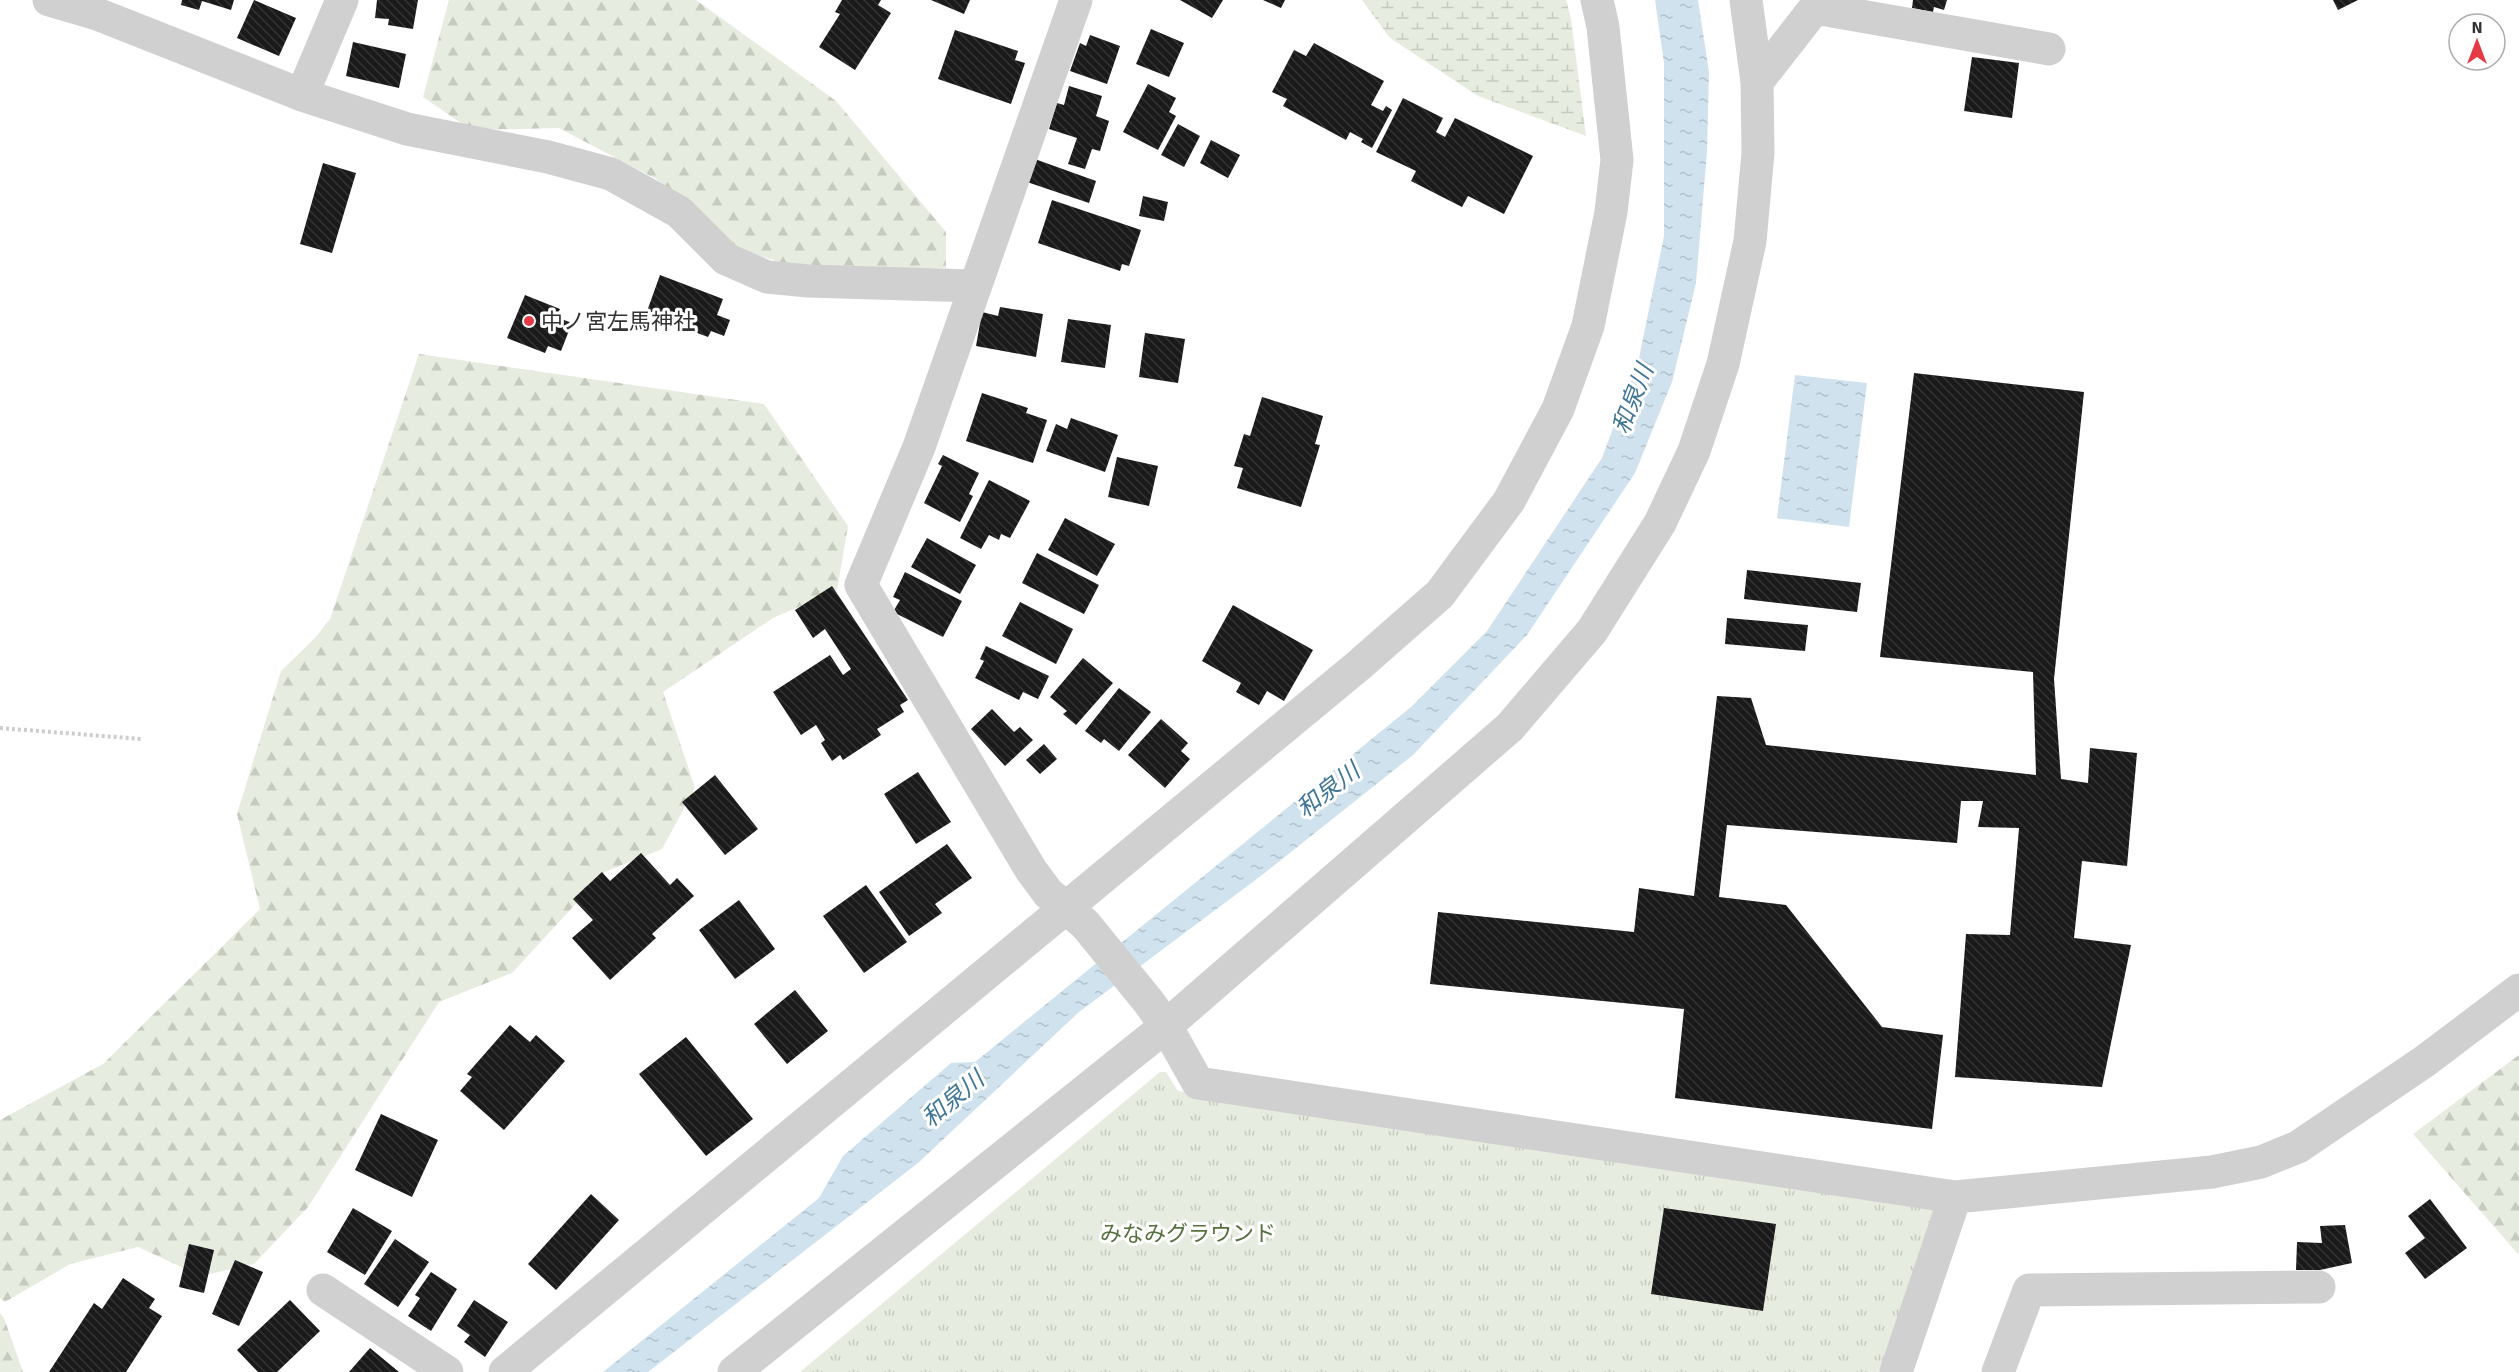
<svg xmlns="http://www.w3.org/2000/svg" width="2519" height="1372" font-family="Signika,'Noto Sans JP',sans-serif">
  <defs>
    <pattern id="forest-firs" width="22" height="20" patternUnits="userSpaceOnUse" patternTransform="scale(1.5)"><rect width="22" height="20" fill="#e6ecdf"/><path d="M5 1l3.5 6h-7zM16 11l3.5 6h-7z" fill="#c6cbc0"/></pattern>
    <pattern id="wetland-marsh" width="20" height="14" patternUnits="userSpaceOnUse" patternTransform="scale(1.5)"><rect width="20" height="14" fill="#e6ecdf"/><path d="M1 5h8M5 5V1M11 12h8M15 12V8" fill="none" stroke="#c6cbc0"/></pattern>
    <pattern id="park-tufts" width="24" height="20" patternUnits="userSpaceOnUse" patternTransform="scale(1.5)"><rect width="24" height="20" fill="#e6ecdf"/><path d="M3 7l-1-3M5 7V3M7 7l1-3M15 17l-1-3M17 17v-4M19 17l1-3" fill="none" stroke="#c6cbc0"/></pattern>
    <pattern id="water-ripples" width="26" height="14" patternUnits="userSpaceOnUse" patternTransform="scale(1.5)"><rect width="26" height="14" fill="#cfe2ee"/><path d="M2 4q2-2 4 0t4 0M15 11q2-2 4 0t4 0" fill="none" stroke="#b2c2cd"/></pattern>
    <pattern id="building-back-hatch" width="6" height="6" patternUnits="userSpaceOnUse" patternTransform="scale(1.5)"><rect width="6" height="6" fill="#1a1a1a"/><path d="M-1 5l2 2M0 0l6 6M5-1l2 2" fill="none" stroke="#333"/></pattern>
  </defs>
  <rect width="100%" height="100%" fill="#fff"/>
  <!-- forest -->
  <path fill="url(#forest-firs)" d="M449 0H696L836 101 946 232V268L804 270 729 246 656 179 559 128 471 130 423 97Z
    M419 354 764 404 848 526 837 590 773 618 663 692 695 788 662 849 605 872 512 973 439 1002 308 1207 254 1264 201 1276 138 1247 70 1264 5 1302 0 1298V1120L103 1064 260 909 237 814 281 671 315 638 330 619Z
    M2519 1055V1253L2518 1254 2413 1134Z
    M0 1313 4 1318 23 1372H0Z"/>
  <!-- wetland -->
  <path fill="url(#wetland-marsh)" d="M1362 0H1566L1571 19 1586 136 1478 96 1390 38Z"/>
  <!-- park -->
  <path fill="url(#park-tufts)" d="M1160 1072H1166L1178 1091 1924 1199 1936 1213 1887 1372H800Z"/>
  <!-- water -->
  <path fill="url(#water-ripples)" d="M1655 0H1698L1709 72 1707 151 1696 283 1672 382 1635 473 1527 635 1413 755 1262 875 1079 1012 918 1163 648 1372H603L819 1198 843 1156 951 1063 975 1062 1411 707 1487 631 1602 458 1639 358 1664 236V63Z
    M1795 375 1867 383 1849 527 1777 518Z"/>
  <!-- building -->
  <path fill="url(#building-back-hatch)" d="M182 0H234L231 10 202 1 199 10 181 5Z
    M254 0 296 18 279 56 237 38Z
    M377 0H418L413 29 388 25 389 19 375 18Z
    M842 0H881L878 5 891 13 855 70 819 47 840 14 835 12Z
    M931 0H970L964 14Z
    M1180 0H1223L1212 18Z
    M1263 0H1285L1281 8Z
    M1913 0H1947L1944 10 1934 7 1933 12 1912 8Z
    M2333 0H2358L2338 10Z
    M1151 29 1184 43 1169 77 1136 64Z
    M955 30 1018 51 1015 60 1025 63 1011 104 938 79Z
    M1090 35 1120 46 1107 84 1070 71 1080 43 1086 46Z
    M353 42 406 54 399 88 346 76Z
    M1314 43 1384 81 1371 105 1383 111 1386 106 1392 110 1372 148 1361 142 1363 139 1350 132 1346 140 1283 106 1287 99 1272 92 1294 50 1306 56Z
    M1972 57 2019 63 2012 118 1964 111Z
    M1148 84 1176 98 1169 112 1176 116 1158 150 1123 132Z
    M1069 86 1102 96 1096 116 1109 121 1100 151 1092 149 1085 169 1068 164 1077 138 1049 129 1057 103 1064 105Z
    M1403 98 1443 118 1436 132 1445 137 1455 118 1533 156 1504 214 1468 196 1462 207 1411 181 1416 171 1376 152Z
    M1178 124 1200 136 1184 167 1161 155Z
    M1211 140 1240 155 1228 178 1200 163Z
    M1032 158 1096 181 1089 203 1024 181Z
    M323 163 356 173 332 253 300 244Z
    M1143 196 1168 202 1164 221 1139 216Z
    M1052 200 1141 230 1129 266 1122 264 1120 271 1038 243Z
    M660 275 723 299 717 315 730 320 724 336 711 331 708 337 646 314Z
    M525 295 560 309 556 317 572 323 561 351 548 346 545 353 507 338Z
    M1000 307 1043 314 1036 357 976 346 982 312 998 316Z
    M1068 319 1111 325 1105 368 1061 362Z
    M1145 333 1185 339 1178 383 1139 377Z
    M1914 373 2084 392 2054 679 2061 779 2088 783 2090 748 2137 753 2127 866 2082 861 2074 938 2131 945 2102 1087 1955 1077 1966 934 2010 935 2019 828 1978 827 1983 801H1961L1957 843 1727 825 1719 897 1786 905 1882 1027 1943 1035 1932 1129 1675 1098 1684 1009 1430 984 1438 912 1634 932 1639 888 1694 896 1717 696 1751 698 1766 745 2036 775 2033 672 1880 657Z
    M982 393 1028 408 1026 413 1047 420 1033 463 966 441Z
    M1262 397 1323 416 1315 444 1320 445 1301 507 1237 488 1243 468 1234 466 1244 434 1250 436Z
    M1071 418 1118 435 1105 472 1046 451 1056 424 1067 429Z
    M943 455 979 473 969 494 973 496 960 522 924 503 942 466 938 464Z
    M1117 457 1158 466 1149 506 1108 497Z
    M989 480 1030 501 1010 538 1001 534 999 540 989 535 981 549 960 538Z
    M1065 518 1115 544 1097 576 1048 550Z
    M927 538 976 565 960 594 911 567Z
    M1037 553 1099 585 1084 614 1022 583Z
    M1747 570 1861 583 1857 612 1744 599Z
    M905 572 962 601 943 637 893 612 900 600 893 597Z
    M832 586 908 700 900 705 904 712 877 729 881 735 843 760 840 755 832 761 821 743 825 740 816 725 801 735 773 692 830 655 843 675 851 669 825 629 813 638 795 610Z
    M1020 602 1073 629 1056 664 1002 636Z
    M1233 605 1313 650 1284 701 1267 691 1259 705 1236 692 1241 683 1202 661Z
    M1727 618 1808 625 1805 651 1725 644Z
    M986 646 1049 676 1038 699 1023 692 1019 700 975 678 984 661 980 659Z
    M1083 658 1113 683 1076 725 1063 714 1067 711 1050 697Z
    M1119 688 1151 712 1119 751 1104 739 1101 743 1085 731Z
    M992 709 1014 732 1020 727 1033 740 1005 766 971 729Z
    M1161 719 1188 743 1181 751 1190 759 1165 788 1128 755Z
    M1044 744 1057 759 1040 774 1026 760Z
    M918 772 951 822 916 844 884 794Z
    M715 775 758 829 725 855 682 802Z
    M947 844 972 878 935 904 942 913 909 936 879 892Z
    M641 853 670 885 677 878 694 896 652 934 656 938 610 980 572 938 593 920 573 899 602 872 610 881Z
    M866 885 907 942 864 973 823 916Z
    M739 900 775 949 735 979 699 930Z
    M795 990 828 1031 787 1064 754 1024Z
    M510 1025 530 1042 536 1035 565 1061 504 1130 460 1091 472 1077 467 1074Z
    M686 1037 753 1119 706 1156 639 1074Z
    M381 1114 438 1140 412 1197 355 1170Z
    M591 1194 619 1220 556 1290 528 1264Z
    M2430 1199 2467 1248 2425 1279 2405 1253 2425 1238 2408 1216Z
    M353 1208 392 1231 365 1275 327 1252Z
    M1664 1208 1776 1224 1763 1311 1651 1294Z
    M2345 1225 2352 1263 2320 1270H2296L2297 1242 2322 1243 2320 1226Z
    M395 1239 429 1262 398 1307 364 1284Z
    M189 1244 214 1250 204 1293 179 1287Z
    M235 1260 263 1272 239 1326 212 1314Z
    M431 1272 457 1289 431 1331 408 1316 420 1298 415 1295Z
    M123 1278 155 1299 149 1308 162 1316 126 1372H49L94 1303 102 1309Z
    M290 1300 320 1331 277 1372H258L237 1350Z
    M474 1300 508 1322 485 1357 464 1342 470 1335 457 1326Z
    M370 1348 399 1372H349Z"/>
  <g fill="none" stroke-linecap="round" stroke-linejoin="round">
    <!-- path -->
    <path stroke="#cdcdcd" stroke-width="4" stroke-dasharray="3 3" stroke-linecap="butt" d="M0 728 141 739"/>
    <!-- minor -->
    <path stroke="#d0d0d0" stroke-width="33" d="M49 0 97 14 302 95 407 129 548 157 611 174 679 212 726 259 767 277 808 281 974 286
      M1076 0 919 447 861 585 1031 870 1048 893 1085 924 1148 1001 1166 1026 1198 1083 1955 1197 2212 1172 2261 1162 2298 1147 2425 1061 2519 990
      M1815 8 2049 49
      M1757 82 1821 0
      M302 95 342 0
      M323 1290 447 1372
      M505 1372 1358 666 1440 594 1509 501 1558 409 1588 326 1611 212 1617 160 1603 27 1597 0
      M734 1372 1166 1026 1510 727 1592 631 1660 523 1694 451 1723 364 1750 241 1758 153 1757 82 1746 0
      M1896 1372 1955 1197
      M1998 1372 2029 1290 2319 1287"/>
  </g>
  <!-- markers -->
  <circle fill="#e63946" stroke="#fff" stroke-width="2" cx="529" cy="321" r="6"/>
  <g text-anchor="middle" stroke-width="6" stroke-linejoin="round" paint-order="stroke">
    <!-- poi labels -->
    <g font-size="22" fill="#333" stroke="#fff" text-anchor="start">
      <text x="541" y="329">中ノ宮左馬神社</text>
    </g>
    <!-- park labels -->
    <g font-size="22" fill="#56703f" stroke="#fff">
      <text x="1188" y="1241">みなみグラウンド</text>
    </g>
    <!-- water labels -->
    <g font-size="24" font-style="italic" fill="#3f7597" stroke="#fff">
      <text transform="translate(1633 399) rotate(-69)" y="8">和泉川</text>
      <text transform="translate(1328 790) rotate(-38)" y="8">和泉川</text>
      <text transform="translate(953 1099) rotate(-40)" y="8">和泉川</text>
    </g>
  </g>
  <!-- north arrow -->
  <g transform="translate(2477 42)"><circle r="28" fill="#ffffff" stroke="#adadad" stroke-width="1.5"/>
  <path d="M0-4.5L10 22L0 15L-10 22Z" fill="#e63946"/>
  <text y="-9" font-size="16" font-weight="bold" text-anchor="middle" fill="#333333">N</text>
  </g>
</svg>
